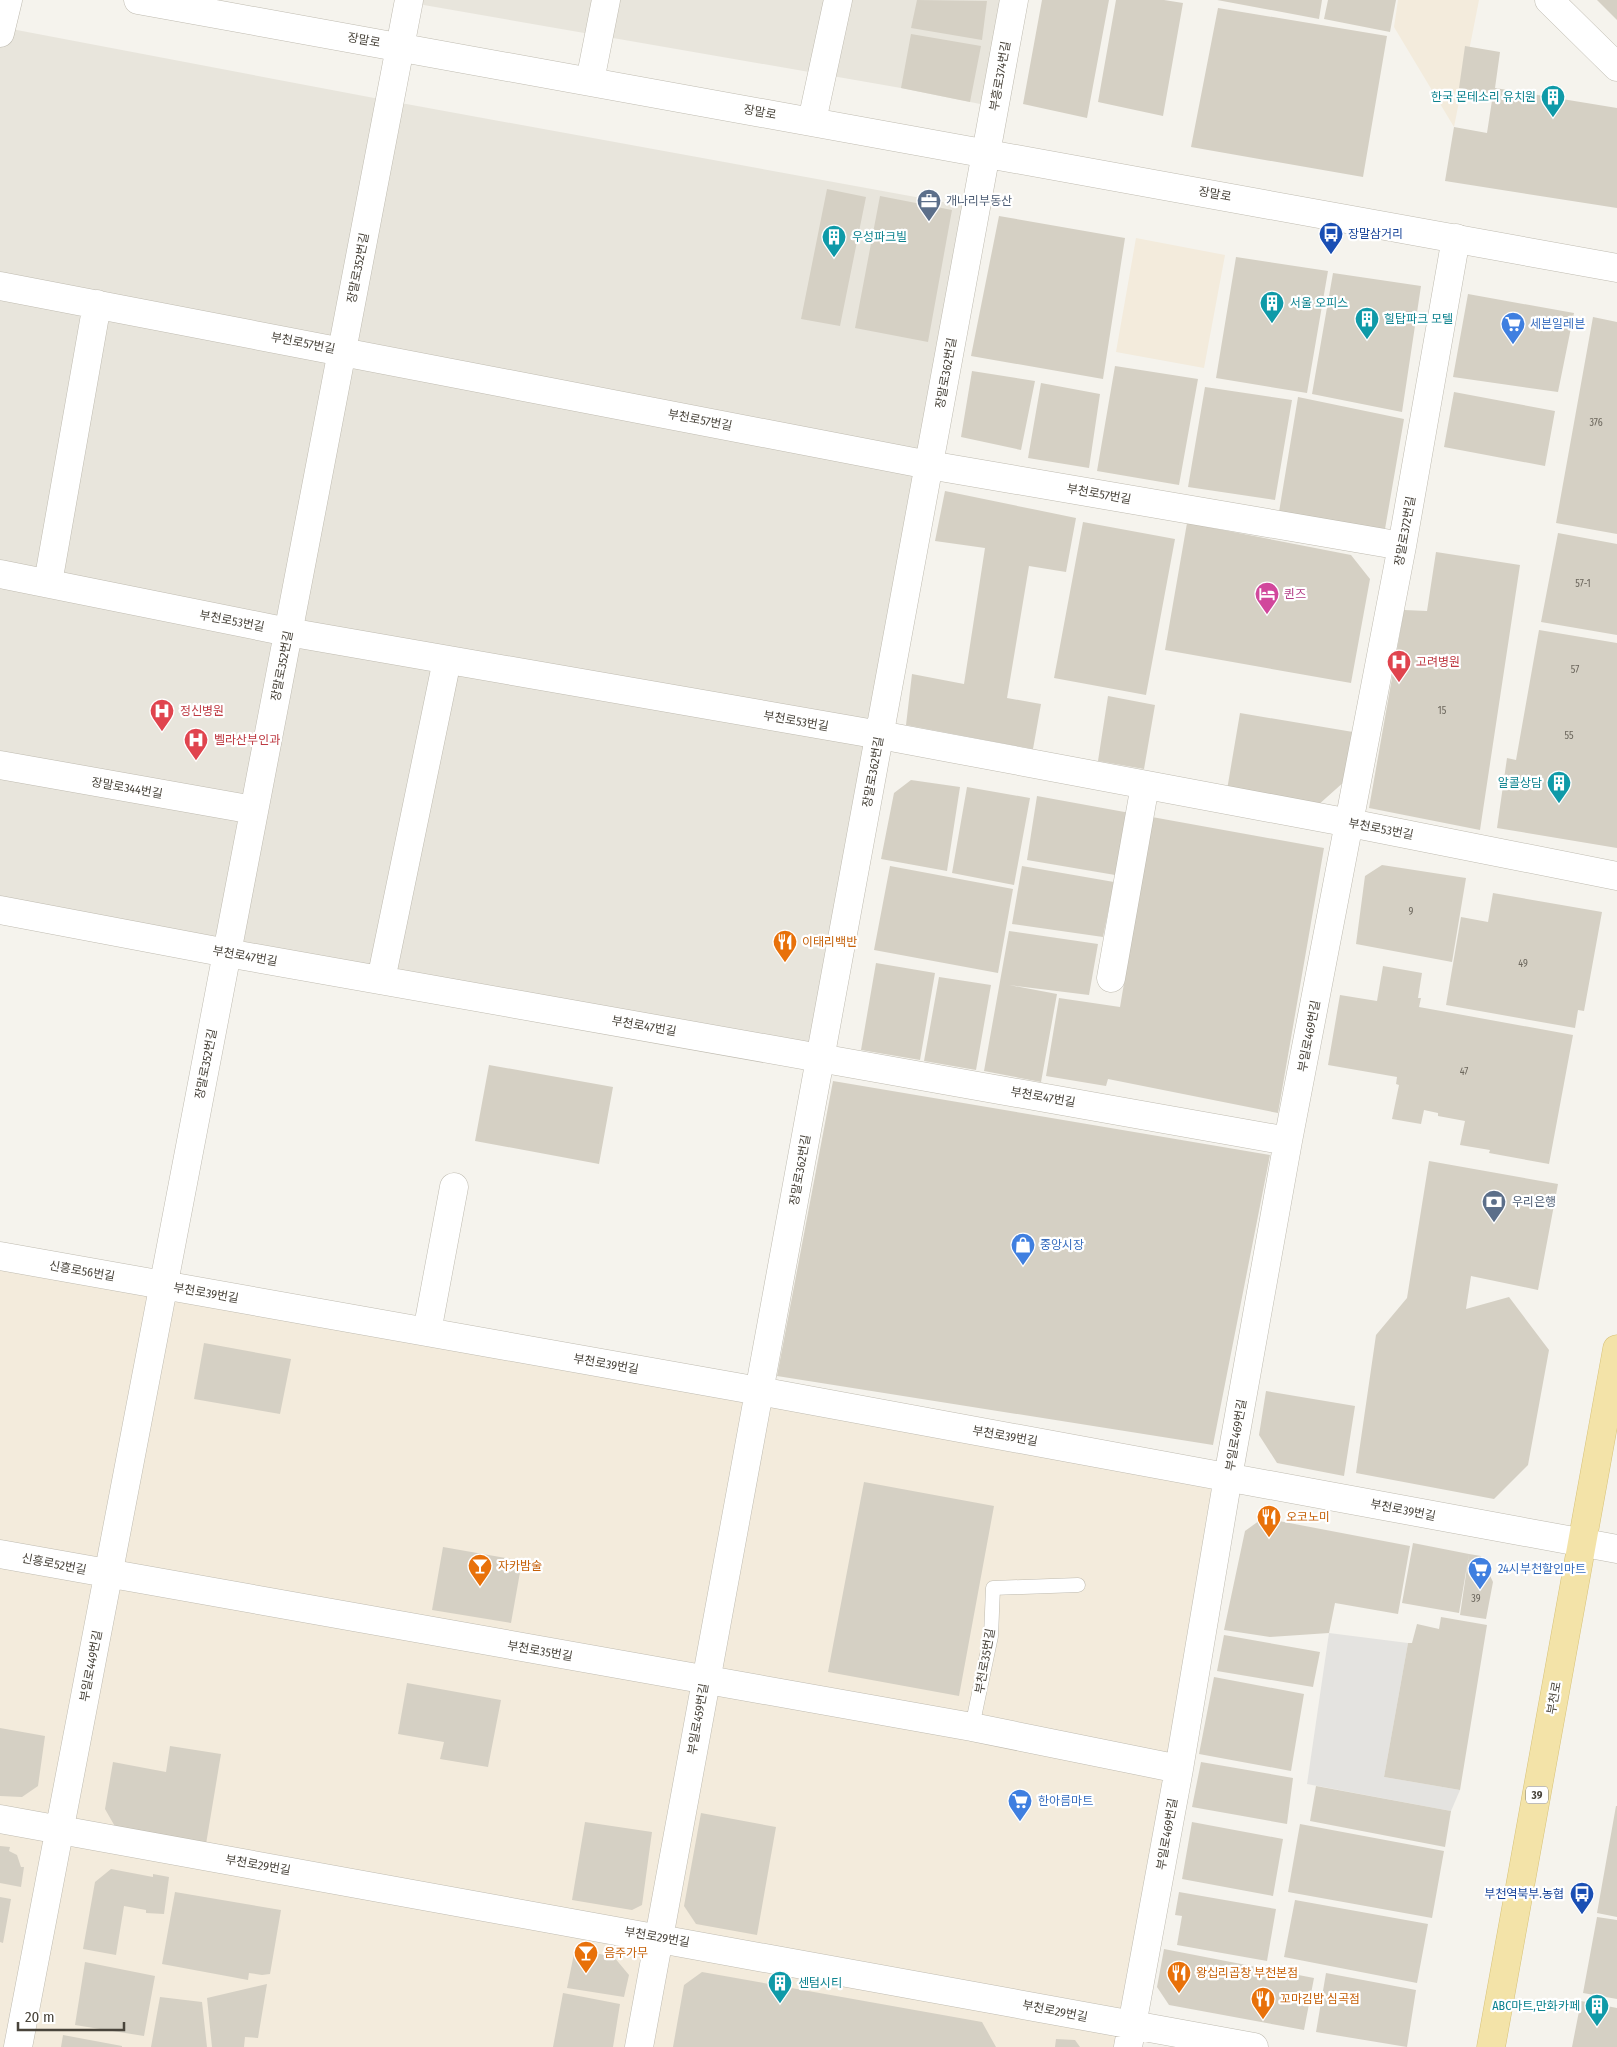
<svg xmlns="http://www.w3.org/2000/svg" width="1617" height="2047" font-family="'Fira Sans Condensed','Noto Sans KR',sans-serif">
  <rect width="100%" height="100%" fill="#f5f3ed"/>
  <!-- residential -->
  <path fill="#e8e5dc" d="M395 0H1014L995 107 901 88Z
    M1 27 390 101 976 208 821 1057 0 910V33Z"/>
  <!-- commercial -->
  <path fill="#f3ebdc" d="M1398 0H1479L1454 127 1394 27Z
    M1136 238 1225 255 1204 368 1116 352Z
    M0 1256 1222 1480 1125 2047H0Z"/>
  <!-- parking -->
  <path fill="#e4e3e0" d="M1329 1633 1408 1643 1384 1777 1460 1790 1451 1811 1307 1784Z"/>
  <!-- building -->
  <path fill="#d5d0c4" d="M917 0 987 1 982 40 911 28Z
    M1042 0H1109L1087 118 1023 104Z
    M1116 0H1164L1183 3 1163 116 1098 102Z
    M1217 0H1322L1319 19Z
    M1328 0H1396L1390 32 1324 19Z
    M1597 0H1617V20Z
    M1218 8 1387 36 1363 177 1191 147Z
    M911 34 981 46 970 102 901 88Z
    M1465 46 1500 52 1495 88 1617 108V208L1445 181 1454 127 1487 133 1493 94 1459 88Z
    M827 189 866 197 840 326 801 319Z
    M880 196 952 210 928 342 855 328Z
    M999 216 1125 238 1103 379 971 356Z
    M1236 257 1328 271 1307 393 1216 378Z
    M1333 273 1421 286 1402 412 1312 394Z
    M1468 294 1574 313 1558 392 1453 377Z
    M1593 317 1617 322V534L1556 523Z
    M1115 366 1198 379 1179 485 1097 471Z
    M972 371 1035 381 1021 450 961 437Z
    M1041 383 1100 394 1089 468 1028 458Z
    M1205 387 1292 400 1275 500 1188 487Z
    M1454 392 1555 411 1545 466 1444 447Z
    M1298 397 1404 419 1385 529 1279 512Z
    M945 491 1076 518 1066 572 1029 566 1007 698 1041 704 1033 749 906 725 912 674 964 684 985 548 935 541Z
    M1083 522 1175 539 1146 695 1054 678Z
    M1187 523 1351 555 1370 579 1351 683 1165 650Z
    M1558 533 1617 544V635L1541 622Z
    M1436 552 1520 565 1480 830 1369 808 1404 610 1427 611Z
    M1539 630 1617 643V848L1497 828 1507 758 1516 760Z
    M1108 696 1155 705 1144 769 1098 761Z
    M1240 713 1353 732 1345 781 1317 806 1227 790Z
    M911 780 960 787 947 871 881 859 894 793Z
    M967 787 1030 798 1014 885 952 873Z
    M1037 796 1130 813 1121 876 1027 860Z
    M1152 817 1324 848 1278 1113 1108 1079 1106 1086 1046 1076 1059 998 1120 1007Z
    M1382 865 1466 878 1452 962 1356 944 1365 876Z
    M890 866 1013 889 998 973 874 950Z
    M1022 866 1114 882 1103 937 1012 924Z
    M1493 893 1602 912 1584 1011 1578 1010 1575 1028 1446 1005 1461 917 1488 922Z
    M1009 931 1098 944 1089 995 1009 985 1057 994 1041 1082 984 1071Z
    M876 963 935 973 920 1060 861 1050Z
    M1383 966 1422 973 1418 998H1421L1419 1007 1573 1035 1549 1164 1489 1153 1490 1150 1460 1145 1465 1121 1438 1116V1113L1424 1110 1421 1124 1392 1119 1399 1085 1396 1084 1397 1077 1328 1065 1340 995 1377 1001Z
    M939 977 991 985 976 1070 924 1061Z
    M489 1065 613 1087 599 1164 475 1141Z
    M833 1081 1270 1155 1213 1445 777 1376Z
    M1429 1161 1558 1184 1538 1290 1471 1276 1466 1309 1509 1297 1549 1350 1528 1465 1494 1499 1356 1473 1376 1335 1407 1298Z
    M204 1343 291 1359 280 1414 194 1399Z
    M1266 1391 1355 1406 1344 1476 1277 1463 1259 1435Z
    M864 1482 994 1506 959 1696 828 1672Z
    M1263 1518 1410 1546 1398 1614 1335 1603 1329 1633 1270 1637 1224 1630 1245 1531Z
    M1413 1543 1469 1554 1459 1613 1402 1603Z
    M443 1547 522 1561 511 1623 432 1610Z
    M1469 1554 1481 1556 1493 1582 1486 1619 1460 1615Z
    M1441 1617 1487 1625 1460 1790 1384 1777 1408 1643H1412L1417 1624 1439 1629Z
    M1224 1635 1320 1652 1313 1687 1217 1671Z
    M1214 1677 1304 1694 1291 1771 1199 1754Z
    M407 1683 501 1700 488 1767 440 1759 444 1742 398 1734Z
    M0 1728 45 1736 38 1786 22 1797 0 1796Z
    M170 1746 221 1754 206 1844 117 1830 105 1809 113 1762 166 1772Z
    M1201 1762 1293 1778 1287 1824 1192 1807Z
    M1316 1786 1451 1811 1445 1847 1310 1821Z
    M1616 1806H1617V1917L1597 1913Z
    M701 1813 776 1827 757 1935 696 1924 684 1906Z
    M585 1822 652 1832 642 1905 632 1910 572 1900Z
    M1192 1822 1283 1839 1273 1896 1182 1879Z
    M1300 1824 1444 1851 1432 1918 1288 1892Z
    M0 1846 10 1847 9 1851 17 1855 21 1867H24L21 1887 0 1883Z
    M111 1869 153 1877V1874L169 1877 164 1914 146 1913V1910L124 1906 116 1955 83 1949 95 1882Z
    M175 1892 281 1910 270 1974 262 1975 249 1973 248 1980 162 1964Z
    M1179 1892 1276 1909 1267 1961 1177 1945 1182 1916 1175 1915Z
    M0 1897 11 1899 3 1943 0 1942Z
    M1295 1900 1428 1924 1417 1983 1284 1957Z
    M1597 1917 1617 1920V1999L1583 1993Z
    M575 1949 614 1957 629 1975 624 1997 567 1988Z
    M1164 1949 1314 1978 1304 2030 1169 2005 1157 1987Z
    M85 1962 155 1976 144 2036 75 2025Z
    M702 1972 982 2022 996 2047H673L684 1985Z
    M1326 1973 1416 1990 1407 2047 1316 2032Z
    M267 1984 258 2038 245 2037 244 2047H212L207 1998Z
    M563 1993 620 2004 613 2047H553Z
    M160 1997 202 2002 207 2047H151Z
    M1581 2001 1617 2008V2047H1572Z
    M63 2035 122 2046V2047H61Z
    M1056 2039 1075 2040 1080 2047H1055Z"/>
  <g fill="none" stroke-linecap="round" stroke-linejoin="round">
    <defs>
      <path id="service" d="M972 1727 991 1636 993 1588 1078 1585"/>
      <path id="minor" d="M1549 0 1617 67
        M0 33 8 0
        M590 81 606 0
        M812 121 838 0
        M0 286 929 465 1402 546
        M0 574 288 632 880 735 1350 823 1617 876
        M48 583 97 304
        M0 765 254 810
        M0 910 227 953 1288 1141
        M1111 978 1145 785
        M381 980 447 660
        M0 1256 759 1391 1617 1549
        M427 1332 454 1187
        M0 1554 972 1727 1179 1769
        M0 1819 1254 2047
        M18 2047 409 0
        M639 2047 1014 0
        M1128 2047 1179 1769 1228 1477 1288 1141 1402 546 1456 238"/>
      <path id="tertiary" d="M138 0 1617 268"/>
      <path id="primary" d="M1491 2047 1617 1349"/>
    </defs>
    <!-- service casing -->
    <use href="#service" stroke="#bfbbb0" stroke-width="15"/>
    <!-- minor casing -->
    <use href="#minor" stroke="#bfbbb0" stroke-width="29"/>
    <!-- tertiary casing -->
    <use href="#tertiary" stroke="#bfbbb0" stroke-width="29"/>
    <!-- primary casing -->
    <use href="#primary" stroke="#d7c279" stroke-width="29"/>
    <!-- service -->
    <use href="#service" stroke="#fff" stroke-width="14"/>
    <!-- minor -->
    <use href="#minor" stroke="#fff" stroke-width="28"/>
    <!-- tertiary -->
    <use href="#tertiary" stroke="#fff" stroke-width="28"/>
    <!-- primary -->
    <use href="#primary" stroke="#f3e3a8" stroke-width="28"/>
  </g>
  <!-- icons -->
  <defs>
    <symbol id="building-pin" viewBox="-11 -11 22 30"><path d="M0 17L-7.5 6A9.5 9.5 0 1 1 7.5 6Z" fill="#0f9aa8" stroke="#fff"/><path d="M-4-6H4V6H1V3H-1V6H-4ZM-2.5-4.3h1.7v1.8h-1.7ZM.8-4.3h1.7v1.8H.8ZM-2.5-1h1.7V.8h-1.7ZM.8-1h1.7V.8H.8Z" fill="#fff"/></symbol>
    <symbol id="office-pin" viewBox="-11 -11 22 30"><path d="M0 17L-7.5 6A9.5 9.5 0 1 1 7.5 6Z" fill="#5c6f8a" stroke="#fff"/><path d="M-6-3h4V-5.5h4V-3h4V5H-6ZM-1-4.5V-3h2v-1.5ZM-6 0V1H6V0Z" fill="#fff"/></symbol>
    <symbol id="bus-pin" viewBox="-11 -11 22 30"><path d="M0 17L-7.5 6A9.5 9.5 0 1 1 7.5 6Z" fill="#1a4fb4" stroke="#fff"/><path d="M-5-6H5V4H4V6H2V4H-2V6H-4V4H-5ZM-3.5-4V0h7V-4ZM-3.5 1.2v1.5H-2V1.2ZM2 1.2v1.5H3.5V1.2Z" fill="#fff"/></symbol>
    <symbol id="supermarket-pin" viewBox="-11 -11 22 30"><path d="M0 17L-7.5 6A9.5 9.5 0 1 1 7.5 6Z" fill="#3f7fe0" stroke="#fff"/><path d="M-6-5.5h2.5l.6 2H6L4.5 2H-2.5L-4.4-4H-6ZM-1.5 3.2a1.3 1.3 0 1 0 .1 0ZM3 3.2a1.3 1.3 0 1 0 .1 0Z" fill="#fff"/></symbol>
    <symbol id="hotel-pin" viewBox="-11 -11 22 30"><path d="M0 17L-7.5 6A9.5 9.5 0 1 1 7.5 6Z" fill="#d1479c" stroke="#fff"/><path d="M-6-4.5h1.5V1H6V5H4.5V3h-9V5H-6ZM-4 0a1.8 1.8 0 1 1 3.6 0ZM.5 0V-2.5h3Q6-2.5 6 0Z" fill="#fff"/></symbol>
    <symbol id="hospital-pin" viewBox="-11 -11 22 30"><path d="M0 17L-7.5 6A9.5 9.5 0 1 1 7.5 6Z" fill="#e0444e" stroke="#fff"/><path d="M-5-5h3v3.5h4V-5h3V5h-3V1.5h-4V5h-3Z" fill="#fff"/></symbol>
    <symbol id="restaurant-pin" viewBox="-11 -11 22 30"><path d="M0 17L-7.5 6A9.5 9.5 0 1 1 7.5 6Z" fill="#e8710a" stroke="#fff"/><path d="M-5-6h1v4h1v-4h1v4h1v-4h1v5L-1.5 .5V6h-2V.5L-5-1ZM5-6V6H3V1.5H1.5Q1.5-4 5-6Z" fill="#fff"/></symbol>
    <symbol id="bank-pin" viewBox="-11 -11 22 30"><path d="M0 17L-7.5 6A9.5 9.5 0 1 1 7.5 6Z" fill="#5c6f8a" stroke="#fff"/><path d="M-6-4H6V4H-6ZM0-2.3a2.3 2.3 0 1 0 0 4.6a2.3 2.3 0 1 0 0-4.6Z" fill="#fff"/></symbol>
    <symbol id="shop-pin" viewBox="-11 -11 22 30"><path d="M0 17L-7.5 6A9.5 9.5 0 1 1 7.5 6Z" fill="#3f7fe0" stroke="#fff"/><path d="M-5-2.5h2.3a2.7 3.5 0 0 1 5.4 0H5L5.5 6h-11ZM-1.5-2.5h3a1.5 2.3 0 0 0-3 0Z" fill="#fff"/></symbol>
    <symbol id="bar-pin" viewBox="-11 -11 22 30"><path d="M0 17L-7.5 6A9.5 9.5 0 1 1 7.5 6Z" fill="#e8710a" stroke="#fff"/><path d="M-6-5H6L.8 .8V4.5H3.5V6h-7V4.5H-.8V.8Z" fill="#fff"/></symbol>
  </defs>
  <g fill-rule="evenodd">
    <use href="#building-pin" x="1539" y="83" width="28" height="38"/>
    <use href="#office-pin" x="915" y="187" width="28" height="38"/>
    <use href="#bus-pin" x="1317" y="220" width="28" height="38"/>
    <use href="#building-pin" x="820" y="223" width="28" height="38"/>
    <use href="#building-pin" x="1258" y="289" width="28" height="38"/>
    <use href="#building-pin" x="1353" y="305" width="28" height="38"/>
    <use href="#supermarket-pin" x="1499" y="310" width="28" height="38"/>
    <use href="#hotel-pin" x="1253" y="580" width="28" height="38"/>
    <use href="#hospital-pin" x="1385" y="648" width="28" height="38"/>
    <use href="#hospital-pin" x="148" y="697" width="28" height="38"/>
    <use href="#hospital-pin" x="182" y="726" width="28" height="38"/>
    <use href="#building-pin" x="1545" y="769" width="28" height="38"/>
    <use href="#restaurant-pin" x="771" y="928" width="28" height="38"/>
    <use href="#bank-pin" x="1480" y="1188" width="28" height="38"/>
    <use href="#shop-pin" x="1009" y="1231" width="28" height="38"/>
    <use href="#restaurant-pin" x="1255" y="1503" width="28" height="38"/>
    <use href="#bar-pin" x="466" y="1552" width="28" height="38"/>
    <use href="#supermarket-pin" x="1466" y="1555" width="28" height="38"/>
    <use href="#supermarket-pin" x="1006" y="1787" width="28" height="38"/>
    <use href="#bus-pin" x="1568" y="1880" width="28" height="38"/>
    <use href="#bar-pin" x="572" y="1939" width="28" height="38"/>
    <use href="#restaurant-pin" x="1165" y="1959" width="28" height="38"/>
    <use href="#building-pin" x="766" y="1969" width="28" height="38"/>
    <use href="#restaurant-pin" x="1249" y="1985" width="28" height="38"/>
    <use href="#building-pin" x="1583" y="1992" width="28" height="38"/>
  </g>
  <g text-anchor="middle" stroke-width="4.5" stroke-linejoin="round" paint-order="stroke">
    <!-- number labels -->
    <g font-size="10" fill="#6c675d">
      <text x="1596" y="426">376</text>
      <text x="1583" y="587">57-1</text>
      <text x="1575" y="673">57</text>
      <text x="1442" y="714">15</text>
      <text x="1569" y="739">55</text>
      <text x="1411" y="915">9</text>
      <text x="1523" y="967">49</text>
      <text x="1464" y="1075">47</text>
      <text x="1476" y="1602">39</text>
    </g>
    <!-- shield labels -->
    <rect fill="#fff" stroke="#807c76" stroke-width="1" x="1526" y="1786.5" width="22" height="17" rx="4"/>
    <g font-size="11" font-weight="bold" fill="#49443b">
      <text x="1537" y="1799">39</text>
    </g>
    <!-- street labels -->
    <g font-size="12" fill="#49443b" stroke="#fff">
      <text transform="translate(364 40) rotate(10)" y="4">장말로</text>
      <text transform="translate(1000 76) rotate(-80)" y="4">부흥로374번길</text>
      <text transform="translate(760 112) rotate(10)" y="4">장말로</text>
      <text transform="translate(1215 194) rotate(10)" y="4">장말로</text>
      <text transform="translate(358 268) rotate(-79)" y="4">장말로352번길</text>
      <text transform="translate(303 343) rotate(11)" y="4">부천로57번길</text>
      <text transform="translate(946 373) rotate(-80)" y="4">장말로362번길</text>
      <text transform="translate(700 420) rotate(11)" y="4">부천로57번길</text>
      <text transform="translate(1099 494) rotate(10)" y="4">부천로57번길</text>
      <text transform="translate(1405 531) rotate(-80)" y="4">장말로372번길</text>
      <text transform="translate(232 621) rotate(11)" y="4">부천로53번길</text>
      <text transform="translate(282 666) rotate(-79)" y="4">장말로352번길</text>
      <text transform="translate(796 721) rotate(10)" y="4">부천로53번길</text>
      <text transform="translate(873 772) rotate(-80)" y="4">장말로362번길</text>
      <text transform="translate(127 788) rotate(10)" y="4">장말로344번길</text>
      <text transform="translate(1381 829) rotate(11)" y="4">부천로53번길</text>
      <text transform="translate(245 956) rotate(10)" y="4">부천로47번길</text>
      <text transform="translate(644 1026) rotate(10)" y="4">부천로47번길</text>
      <text transform="translate(1309 1036) rotate(-79)" y="4">부일로469번길</text>
      <text transform="translate(206 1064) rotate(-79)" y="4">장말로352번길</text>
      <text transform="translate(1043 1097) rotate(10)" y="4">부천로47번길</text>
      <text transform="translate(800 1170) rotate(-80)" y="4">장말로362번길</text>
      <text transform="translate(82 1271) rotate(10)" y="4">신흥로56번길</text>
      <text transform="translate(206 1293) rotate(10)" y="4">부천로39번길</text>
      <text transform="translate(606 1364) rotate(10)" y="4">부천로39번길</text>
      <text transform="translate(1236 1435) rotate(-80)" y="4">부일로469번길</text>
      <text transform="translate(1005 1436) rotate(10)" y="4">부천로39번길</text>
      <text transform="translate(1403 1510) rotate(11)" y="4">부천로39번길</text>
      <text transform="translate(54 1564) rotate(11)" y="4">신흥로52번길</text>
      <text transform="translate(540 1651) rotate(10)" y="4">부천로35번길</text>
      <text transform="translate(985 1661) rotate(-80)" y="4">부천로35번길</text>
      <text transform="translate(91 1666) rotate(-79)" y="4">부일로449번길</text>
      <text transform="translate(1554 1698) rotate(-80)" y="4">부천로</text>
      <text transform="translate(698 1719) rotate(-80)" y="4">부일로459번길</text>
      <text transform="translate(1167 1834) rotate(-80)" y="4">부일로469번길</text>
      <text transform="translate(258 1865) rotate(10)" y="4">부천로29번길</text>
      <text transform="translate(657 1937) rotate(10)" y="4">부천로29번길</text>
      <text transform="translate(1055 2011) rotate(11)" y="4">부천로29번길</text>
    </g>
    <!-- culture labels -->
    <g font-size="12" fill="#0d838f" stroke="#fff" text-anchor="start">
      <text x="1536" y="101" text-anchor="end">한국 몬테소리 유치원</text>
      <text x="852" y="241">우성파크빌</text>
      <text x="1290" y="307">서울 오피스</text>
      <text x="1384" y="323">힐탑파크 모텔</text>
      <text x="1542" y="787" text-anchor="end">알콜상담</text>
      <text x="798" y="1987">센텀시티</text>
      <text x="1580" y="2010" text-anchor="end">ABC마트,만화카페</text>
    </g>
    <!-- service labels -->
    <g font-size="12" fill="#4e5e75" stroke="#fff" text-anchor="start">
      <text x="946" y="205">개나리부동산</text>
      <text x="1512" y="1206">우리은행</text>
    </g>
    <!-- transit labels -->
    <g font-size="12" fill="#164399" stroke="#fff" text-anchor="start">
      <text x="1348" y="238">장말삼거리</text>
      <text x="1564" y="1898" text-anchor="end">부천역북부.농협</text>
    </g>
    <!-- shop labels -->
    <g font-size="12" fill="#366cbe" stroke="#fff" text-anchor="start">
      <text x="1530" y="328">세븐일레븐</text>
      <text x="1040" y="1249">중앙시장</text>
      <text x="1498" y="1573">24시부천할인마트</text>
      <text x="1038" y="1805">한아름마트</text>
    </g>
    <!-- hotel labels -->
    <g font-size="12" fill="#b23c85" stroke="#fff" text-anchor="start">
      <text x="1284" y="598">퀸즈</text>
    </g>
    <!-- health labels -->
    <g font-size="12" fill="#be3a42" stroke="#fff" text-anchor="start">
      <text x="1416" y="666">고려병원</text>
      <text x="180" y="715">정신병원</text>
      <text x="214" y="744">벨라산부인과</text>
    </g>
    <!-- food labels -->
    <g font-size="12" fill="#c56008" stroke="#fff" text-anchor="start">
      <text x="802" y="946">이태리백반</text>
      <text x="1286" y="1521">오코노미</text>
      <text x="498" y="1570">자카밤술</text>
      <text x="604" y="1957">음주가무</text>
      <text x="1196" y="1977">왕십리곱창 부천본점</text>
      <text x="1280" y="2003">꼬마김밥 심곡점</text>
    </g>
  </g>
  <!-- scale -->
  <path d="M18 2022v8h106v-8" fill="none" stroke="#49443b" stroke-width="2.5"/>
  <text x="25" y="2022" font-size="15" fill="#49443b" stroke="#ffffff" stroke-width="4" paint-order="stroke">20 m</text>
</svg>
